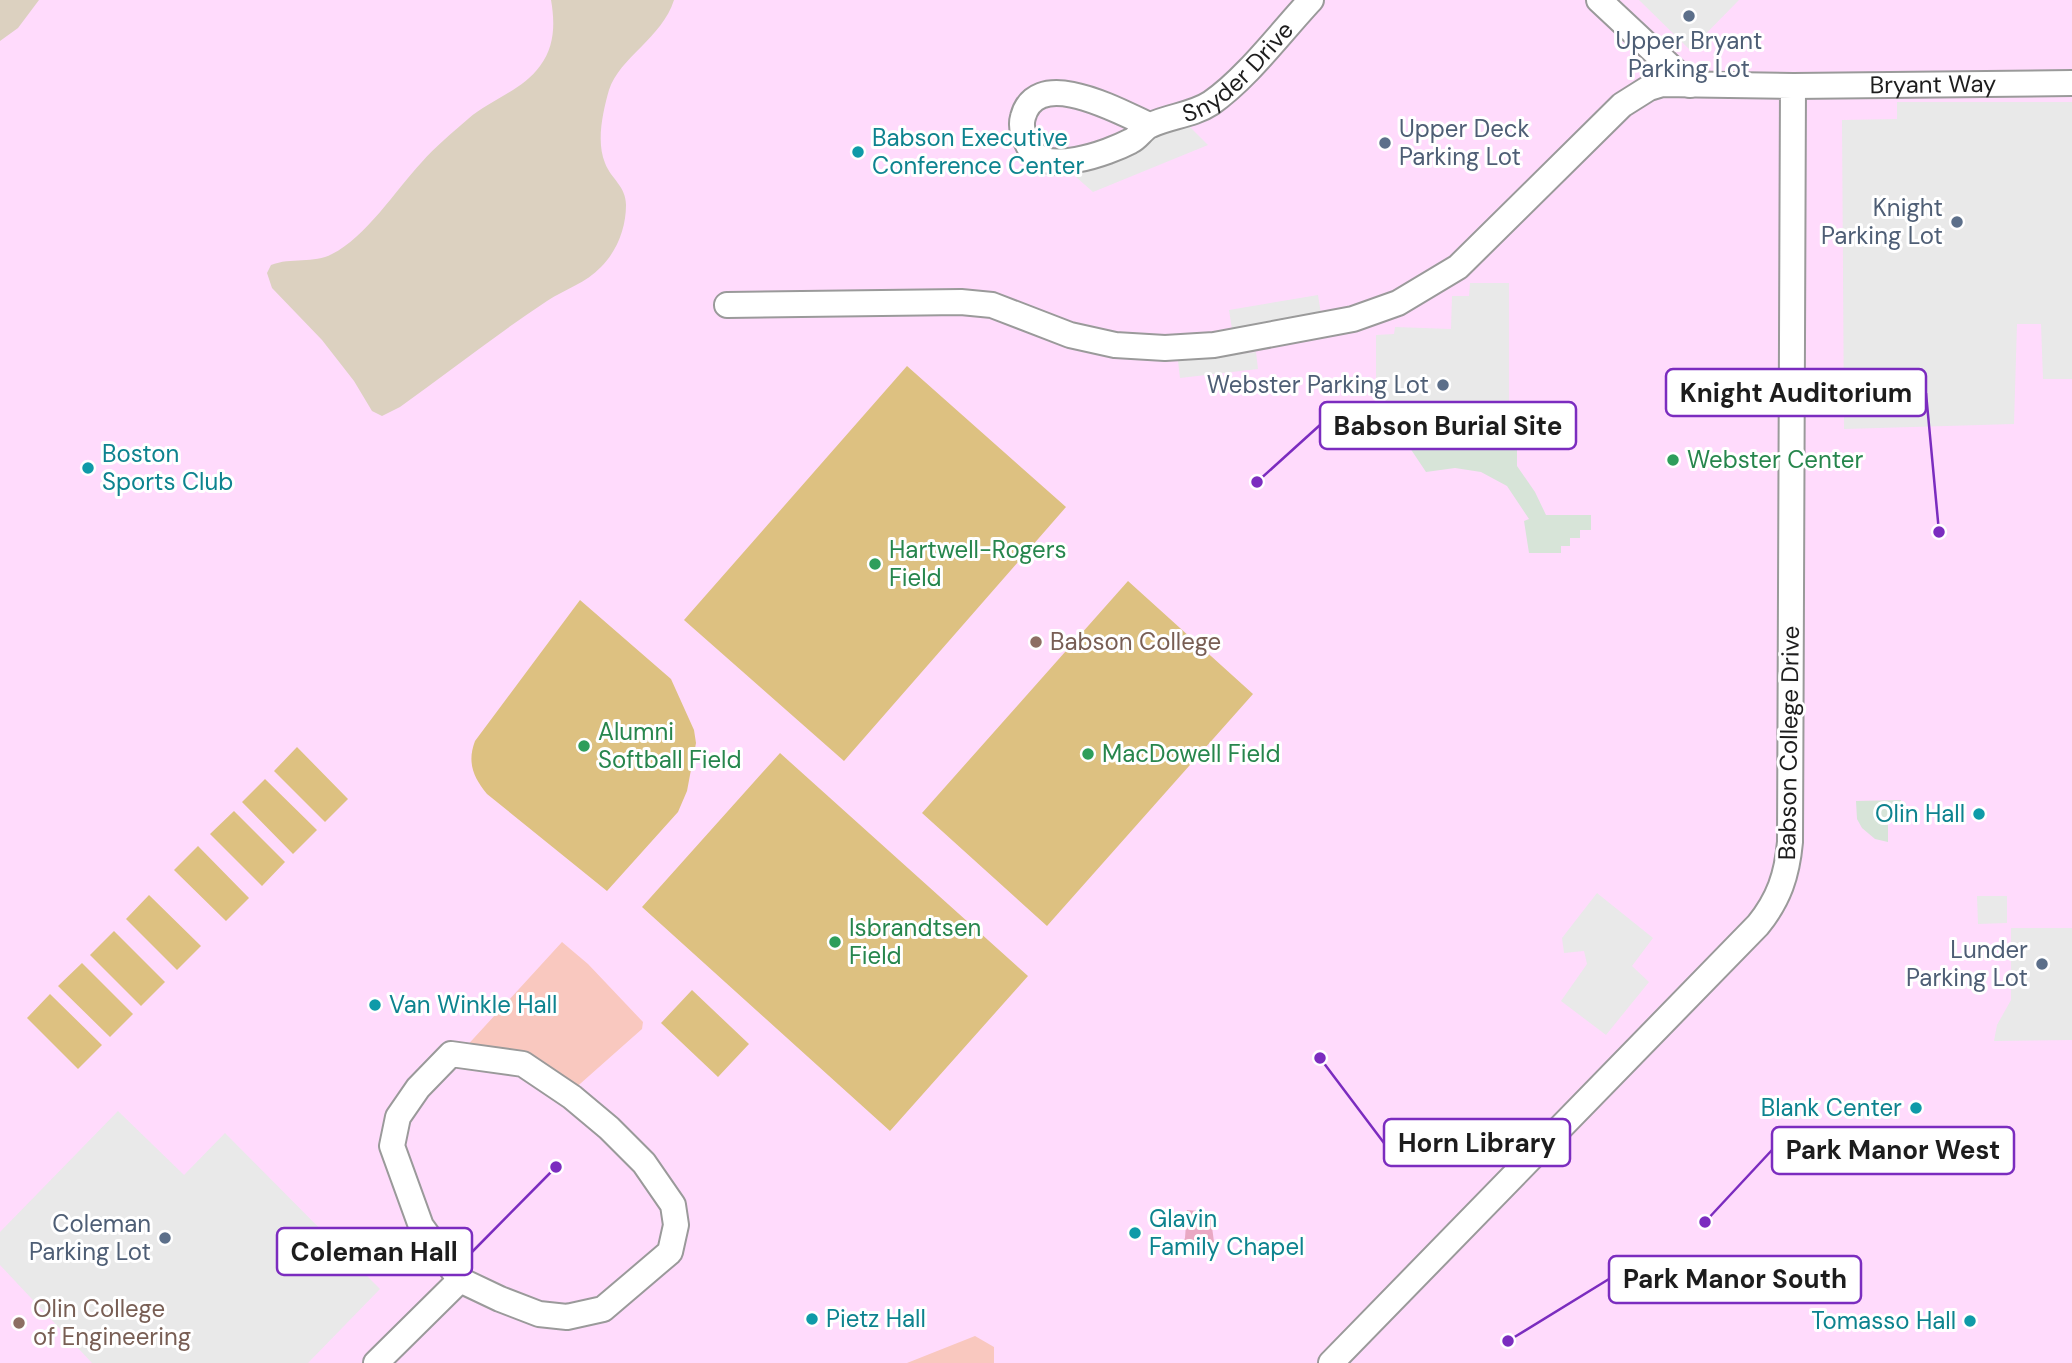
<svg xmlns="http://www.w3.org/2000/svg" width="2072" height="1363" font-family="'DM Sans',sans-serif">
  <rect width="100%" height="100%" fill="#ebe3ee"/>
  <!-- education -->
  <path fill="#ffdbfc" d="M0 0H2072V1363H0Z"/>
  <!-- grass -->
  <path fill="#e9a8c3" d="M1187 1210 1210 1212 1214 1242 1177 1255 1185 1238Z"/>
  <!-- wetland -->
  <path fill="#dcd1c0" d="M0 0H39L18 28 0 41Z
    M551 0H674C662 38 620 57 609 90 603 111 596 142 605 163 611 179 626 186 626 205 626 228 617 251 601 267 586 283 565 289 547 301 497 334 449 372 400 407L382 416 372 411 354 381 322 340 272 288 267 273 271 265C291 257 314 264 332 254 365 238 396 190 421 163 435 147 452 133 468 119 490 100 523 90 540 66 555 46 555 23 551 0Z"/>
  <!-- park -->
  <path fill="#f9c8bf" d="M562 942 588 964 643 1022 642 1029 572 1091 463 1050Z
    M975 1336 994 1347V1363H907Z"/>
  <!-- pitch -->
  <path fill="#ddc181" d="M907 366 1066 507 844 761 684 620Z
    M1128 581 1253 694 1047 926 922 813Z
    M580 600 671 679 694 730 696 743 687 791 678 812 607 891 487 794C473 777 467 762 475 741Z
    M297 747 348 799 325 822 274 771Z
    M780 753 1028 976 890 1131 642 907Z
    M265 779 317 830 293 854 242 802Z
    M234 811 285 862 262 886 210 834Z
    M198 846 249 898 226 921 174 870Z
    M149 895 201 946 177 970 126 919Z
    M114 931 165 982 141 1006 90 955Z
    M82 963 133 1014 110 1037 58 986Z
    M692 990 749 1044 718 1077 661 1023Z
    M50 994 102 1045 78 1069 27 1018Z"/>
  <!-- parking -->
  <path fill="#e9e9e9" d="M1639 0H1739L1690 50Z
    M1897 102H2072V379H2043L2041 324H2017L2014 424 1844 429 1842 120 1897 119Z
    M1180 117 1208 145 1093 192 1060 163Z
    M1470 283H1509V435H1491L1458 446 1445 447 1397 435 1376 436V335L1394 334 1395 327 1451 329 1452 296H1469Z
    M1318 295 1321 314 1232 329 1229 310Z
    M1256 352 1258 369 1180 378 1178 361Z
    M1597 893 1653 938 1632 966 1649 982 1606 1035 1561 1001 1587 964 1584 951 1564 953 1562 938Z
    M1977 896H2007V923L1978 924Z
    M2011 928H2072V1040L1994 1041 1997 1025 2011 1000Z
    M118 1111 184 1175 225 1133 380 1289 308 1363H92L0 1265V1232Z"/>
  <!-- plaza -->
  <path fill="#d7e4d8" d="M1491 435H1517V466L1535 492 1546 515H1591V530H1580V538H1570V546H1561V553H1529L1524 521 1529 519 1507 486 1481 472 1455 468 1426 472 1408 445 1416 440 1445 447 1458 446Z
    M1901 800V821H1888V842L1875 839 1862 828 1857 819 1856 801Z"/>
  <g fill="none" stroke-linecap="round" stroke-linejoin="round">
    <defs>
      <g id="minor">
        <path d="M1599 0 1690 85"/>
        <path id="s1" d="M1793 86 2072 83"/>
        <path id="s2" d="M1149 125C1120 112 1037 65 1023 117 1020 127 1024 138 1029 147 1043 177 1108 153 1131 141 1138 138 1143 128 1151 125 1170 116 1193 115 1211 103 1247 78 1281 32 1311 0"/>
        <path d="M727 305 961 302 992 305 1070 335 1115 345 1165 348 1214 345 1353 319 1398 303 1458 267 1622 105 1649 88 1662 84 1793 86 1790 842C1787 875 1779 899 1758 925L1331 1363"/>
        <path d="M451 1054 523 1064 572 1097 609 1128 644 1163 673 1205 676 1225 670 1252 603 1309 567 1317 539 1314 500 1299 460 1280 421 1226 392 1146 398 1117 418 1088Z"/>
        <path d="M376 1363 460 1280"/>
      </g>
    </defs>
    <!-- minor casing -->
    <use href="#minor" stroke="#9a9a9a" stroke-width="28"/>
    <!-- minor -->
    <use href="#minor" stroke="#fff" stroke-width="24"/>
  </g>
  <!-- markers -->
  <g fill="#5c6f8a" stroke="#fff" stroke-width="2.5">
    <circle cx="1689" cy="16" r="7"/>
    <circle cx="1385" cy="143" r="7"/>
    <circle cx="1957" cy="222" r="7"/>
    <circle cx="1443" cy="385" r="7"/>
    <circle cx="2042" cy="964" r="7"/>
    <circle cx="165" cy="1238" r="7"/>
  </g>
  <g fill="#0f9aa8" stroke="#fff" stroke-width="2.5">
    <circle cx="858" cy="152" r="7"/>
    <circle cx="88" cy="468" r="7"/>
    <circle cx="1979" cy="814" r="7"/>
    <circle cx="375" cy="1005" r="7"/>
    <circle cx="1916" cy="1108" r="7"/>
    <circle cx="1135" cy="1233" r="7"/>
    <circle cx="812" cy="1319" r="7"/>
    <circle cx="1970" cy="1321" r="7"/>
  </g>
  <g fill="#2e9e5b" stroke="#fff" stroke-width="2.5">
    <circle cx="1673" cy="460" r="7"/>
    <circle cx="875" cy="564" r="7"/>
    <circle cx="584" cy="746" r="7"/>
    <circle cx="1088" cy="754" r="7"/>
    <circle cx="835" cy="942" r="7"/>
  </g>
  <g fill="#8d6e63" stroke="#fff" stroke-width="2.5">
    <circle cx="1036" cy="642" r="7"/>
    <circle cx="19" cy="1323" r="7"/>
  </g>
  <g text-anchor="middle" stroke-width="6" stroke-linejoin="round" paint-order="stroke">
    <!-- service labels -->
    <g font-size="24" fill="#4e5e75" stroke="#fff" text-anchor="end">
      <text x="1689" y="49" text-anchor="middle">Upper Bryant<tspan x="1689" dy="28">Parking Lot</tspan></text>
      <text x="1399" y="137" text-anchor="start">Upper Deck<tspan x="1399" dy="28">Parking Lot</tspan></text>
      <text x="1943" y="216">Knight<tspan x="1943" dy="28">Parking Lot</tspan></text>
      <text x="1429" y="393">Webster Parking Lot</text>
      <text x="2028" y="958">Lunder<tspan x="2028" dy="28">Parking Lot</tspan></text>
      <text x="151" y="1232">Coleman<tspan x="151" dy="28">Parking Lot</tspan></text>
    </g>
    <!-- street labels -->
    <g font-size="24" fill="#1d1d1d" stroke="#fff">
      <text dy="8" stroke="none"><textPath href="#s2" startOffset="415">Snyder Drive</textPath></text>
      <text dy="8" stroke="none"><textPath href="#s1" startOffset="140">Bryant Way</textPath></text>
      <text transform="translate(1789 743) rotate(-89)" y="8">Babson College Drive</text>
    </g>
    <!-- culture labels -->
    <g font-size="24" fill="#0d838f" stroke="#fff" text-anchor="start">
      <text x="872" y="146">Babson Executive<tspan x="872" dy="28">Conference Center</tspan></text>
      <text x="102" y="462">Boston<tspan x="102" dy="28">Sports Club</tspan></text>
      <text x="1965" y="822" text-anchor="end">Olin Hall</text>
      <text x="389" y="1013">Van Winkle Hall</text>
      <text x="1902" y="1116" text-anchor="end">Blank Center</text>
      <text x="1149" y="1227">Glavin<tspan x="1149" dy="28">Family Chapel</tspan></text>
      <text x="826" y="1327">Pietz Hall</text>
      <text x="1956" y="1329" text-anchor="end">Tomasso Hall</text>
    </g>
    <!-- leisure labels -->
    <g font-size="24" fill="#27864d" stroke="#fff" text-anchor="start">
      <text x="1687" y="468">Webster Center</text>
      <text x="889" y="558">Hartwell-Rogers<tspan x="889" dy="28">Field</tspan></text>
      <text x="598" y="740">Alumni<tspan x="598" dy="28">Softball Field</tspan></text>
      <text x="1102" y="762">MacDowell Field</text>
      <text x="849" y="936">Isbrandtsen<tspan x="849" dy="28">Field</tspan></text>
    </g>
    <!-- education labels -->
    <g font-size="24" fill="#785e54" stroke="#fff" text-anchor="start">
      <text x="1050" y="650">Babson College</text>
      <text x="33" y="1317">Olin College<tspan x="33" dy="28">of Engineering</tspan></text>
    </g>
  </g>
  <!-- callouts -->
  <path fill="none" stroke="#7b2cbf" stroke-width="2.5" d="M1939 532L1926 393M1257 482L1320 425M1320 1058L1384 1143M1705 1222L1772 1150M556 1167L472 1252M1508 1341L1609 1279"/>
  <g fill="#7b2cbf" stroke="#fff" stroke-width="2.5">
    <circle cx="1939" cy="532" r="7"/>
    <circle cx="1257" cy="482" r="7"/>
    <circle cx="1320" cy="1058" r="7"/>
    <circle cx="1705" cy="1222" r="7"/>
    <circle cx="556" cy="1167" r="7"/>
    <circle cx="1508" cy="1341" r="7"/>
  </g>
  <g fill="#fff" stroke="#7b2cbf" stroke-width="2.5">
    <rect x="1666" y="369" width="260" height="47" rx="7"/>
    <rect x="1320" y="402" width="256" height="47" rx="7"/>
    <rect x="1384" y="1119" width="186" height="47" rx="7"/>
    <rect x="1772" y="1127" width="242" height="47" rx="7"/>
    <rect x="277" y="1228" width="195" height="47" rx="7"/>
    <rect x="1609" y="1256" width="252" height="47" rx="7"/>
  </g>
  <g font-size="26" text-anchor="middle" font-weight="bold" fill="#1d1d1d">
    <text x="1796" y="402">Knight Auditorium</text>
    <text x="1448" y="435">Babson Burial Site</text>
    <text x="1477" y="1152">Horn Library</text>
    <text x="1893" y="1159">Park Manor West</text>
    <text x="374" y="1261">Coleman Hall</text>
    <text x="1735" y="1288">Park Manor South</text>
  </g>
</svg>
